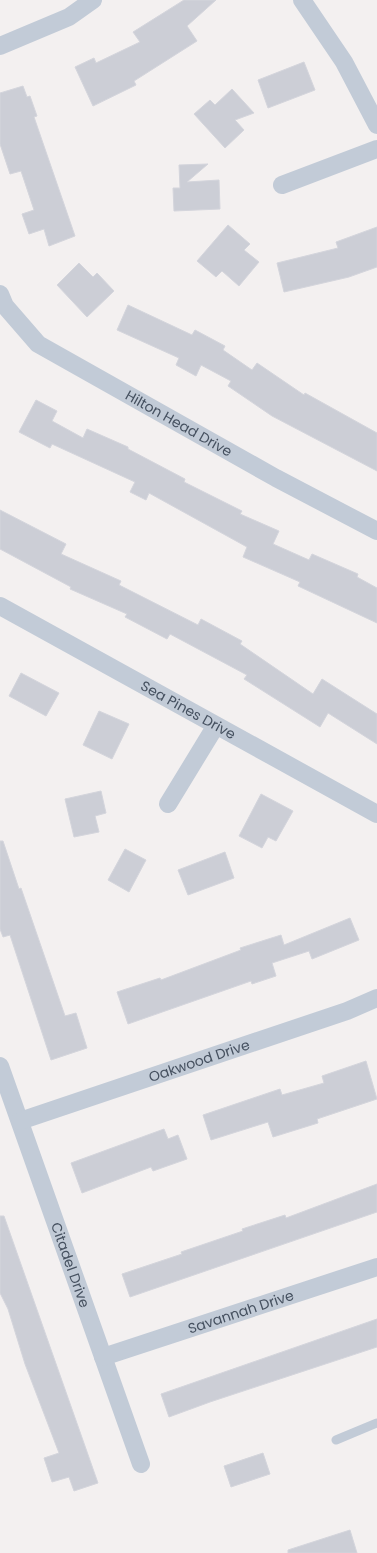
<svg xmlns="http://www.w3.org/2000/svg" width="377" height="1553" font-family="Poppins,sans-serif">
  <rect width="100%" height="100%" fill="#f3f0f0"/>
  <!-- building -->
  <path fill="#ccced6" stroke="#d4d5dc" d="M184 0H216L187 26 197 41 134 81 136 85 93 106 75 67 94 58 96 63 140 42 133 32Z
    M304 62 315 90 268 108 258 80Z
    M23 86 27 97 30 96 37 116 34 117 75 236 49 246 44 229 29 234 22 214 34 210 21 171 10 174 0 144V93Z
    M232 89 254 113 235 120 244 130 225 148 194 114 210 100 215 105Z
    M208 164 187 182 219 180 220 209 174 211 173 188H180L179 165Z
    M228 225 250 244 244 250 259 262 239 286 222 271 216 277 197 261Z
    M377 227V267L349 277 284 292 277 263 338 248 336 242Z
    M79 263 93 277 97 273 114 291 87 317 57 285Z
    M128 305 192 335 195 330 225 346 223 350 252 370 257 363 304 395 305 393 377 433V471L272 416 228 386 231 381 201 365 196 376 176 365 179 358 117 330Z
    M36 400 57 411 52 421 83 438 87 429 128 447V449L185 479 184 482 242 511 240 514 279 531 273 544 309 560 312 554 358 574 357 577 377 588V623L298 586 300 582 243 557 247 547 149 493 146 500 130 492 135 482 52 444 50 448 19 432Z
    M0 510 66 544 61 554 121 581 119 585 198 625 201 619 242 641 240 644 313 694 322 679 377 714V744L328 713 320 727 244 679 247 675 170 634 167 639 125 617 127 614 70 589 71 587 0 549Z
    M21 673 59 693 46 716 9 696Z
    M99 711 129 724 112 759 83 745Z
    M101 791 106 813 95 816 99 832 74 837 65 799Z
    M261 794 293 811 276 841 268 837 262 848 239 836Z
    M0 841H3L19 889 21 888 65 1016 76 1013 87 1048 51 1060 10 935 3 937 0 929Z
    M125 849 146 860 129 892 108 880Z
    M225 852 234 878 188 895 178 870Z
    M350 918 359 940 312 959 309 951 272 963 276 976 252 984 251 981 128 1024 117 992 160 978 161 980 241 950 240 948 281 935 284 945Z
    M366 1061 377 1099 317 1119 318 1123 273 1137 268 1122 211 1140 203 1115 280 1089 282 1095 324 1083 322 1076Z
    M164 1129 168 1139 178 1135 187 1159 153 1171 151 1167 82 1193 71 1163Z
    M377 1184V1212L130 1297 122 1274 182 1254 181 1252 243 1231 242 1229 285 1215 286 1218Z
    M0 1216H4L98 1483 74 1491 69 1477 52 1482 44 1458 59 1453 25 1364 8 1309 0 1293Z
    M377 1319V1347L210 1402 169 1417 161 1394Z
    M263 1453 270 1474 231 1487 224 1466Z
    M350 1530 357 1553H288V1550Z"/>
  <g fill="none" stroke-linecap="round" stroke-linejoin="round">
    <!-- service -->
    <path stroke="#c2cbd7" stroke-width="9" d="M336 1440 377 1423"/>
    <!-- minor -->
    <g stroke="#c2cbd7" stroke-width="18">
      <path d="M302 0 344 62 377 125"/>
      <path d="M0 46 69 17 93 0"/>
      <path d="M282 185 377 149"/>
      <path id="s1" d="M0 294 5 306 38 344 276 478 377 531"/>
      <path id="s2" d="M0 606 377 814"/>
      <path d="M168 804 215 727"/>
      <path id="s3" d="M0 1066 141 1464"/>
      <path id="s4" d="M20 1121 347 1011 377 998"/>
      <path id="s5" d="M103 1357 377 1267"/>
    </g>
  </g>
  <g text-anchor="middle" stroke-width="5" stroke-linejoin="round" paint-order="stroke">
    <!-- street labels -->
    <g font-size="14" fill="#465160" stroke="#fff">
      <text dy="5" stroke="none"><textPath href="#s1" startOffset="225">Hilton Head Drive</textPath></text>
      <text dy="5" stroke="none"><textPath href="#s2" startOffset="215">Sea Pines Drive</textPath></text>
      <text dy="5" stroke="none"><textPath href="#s4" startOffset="189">Oakwood Drive</textPath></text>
      <text dy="5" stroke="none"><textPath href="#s3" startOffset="211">Citadel Drive</textPath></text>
      <text dy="5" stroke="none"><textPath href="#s5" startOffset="145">Savannah Drive</textPath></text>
    </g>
  </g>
</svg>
